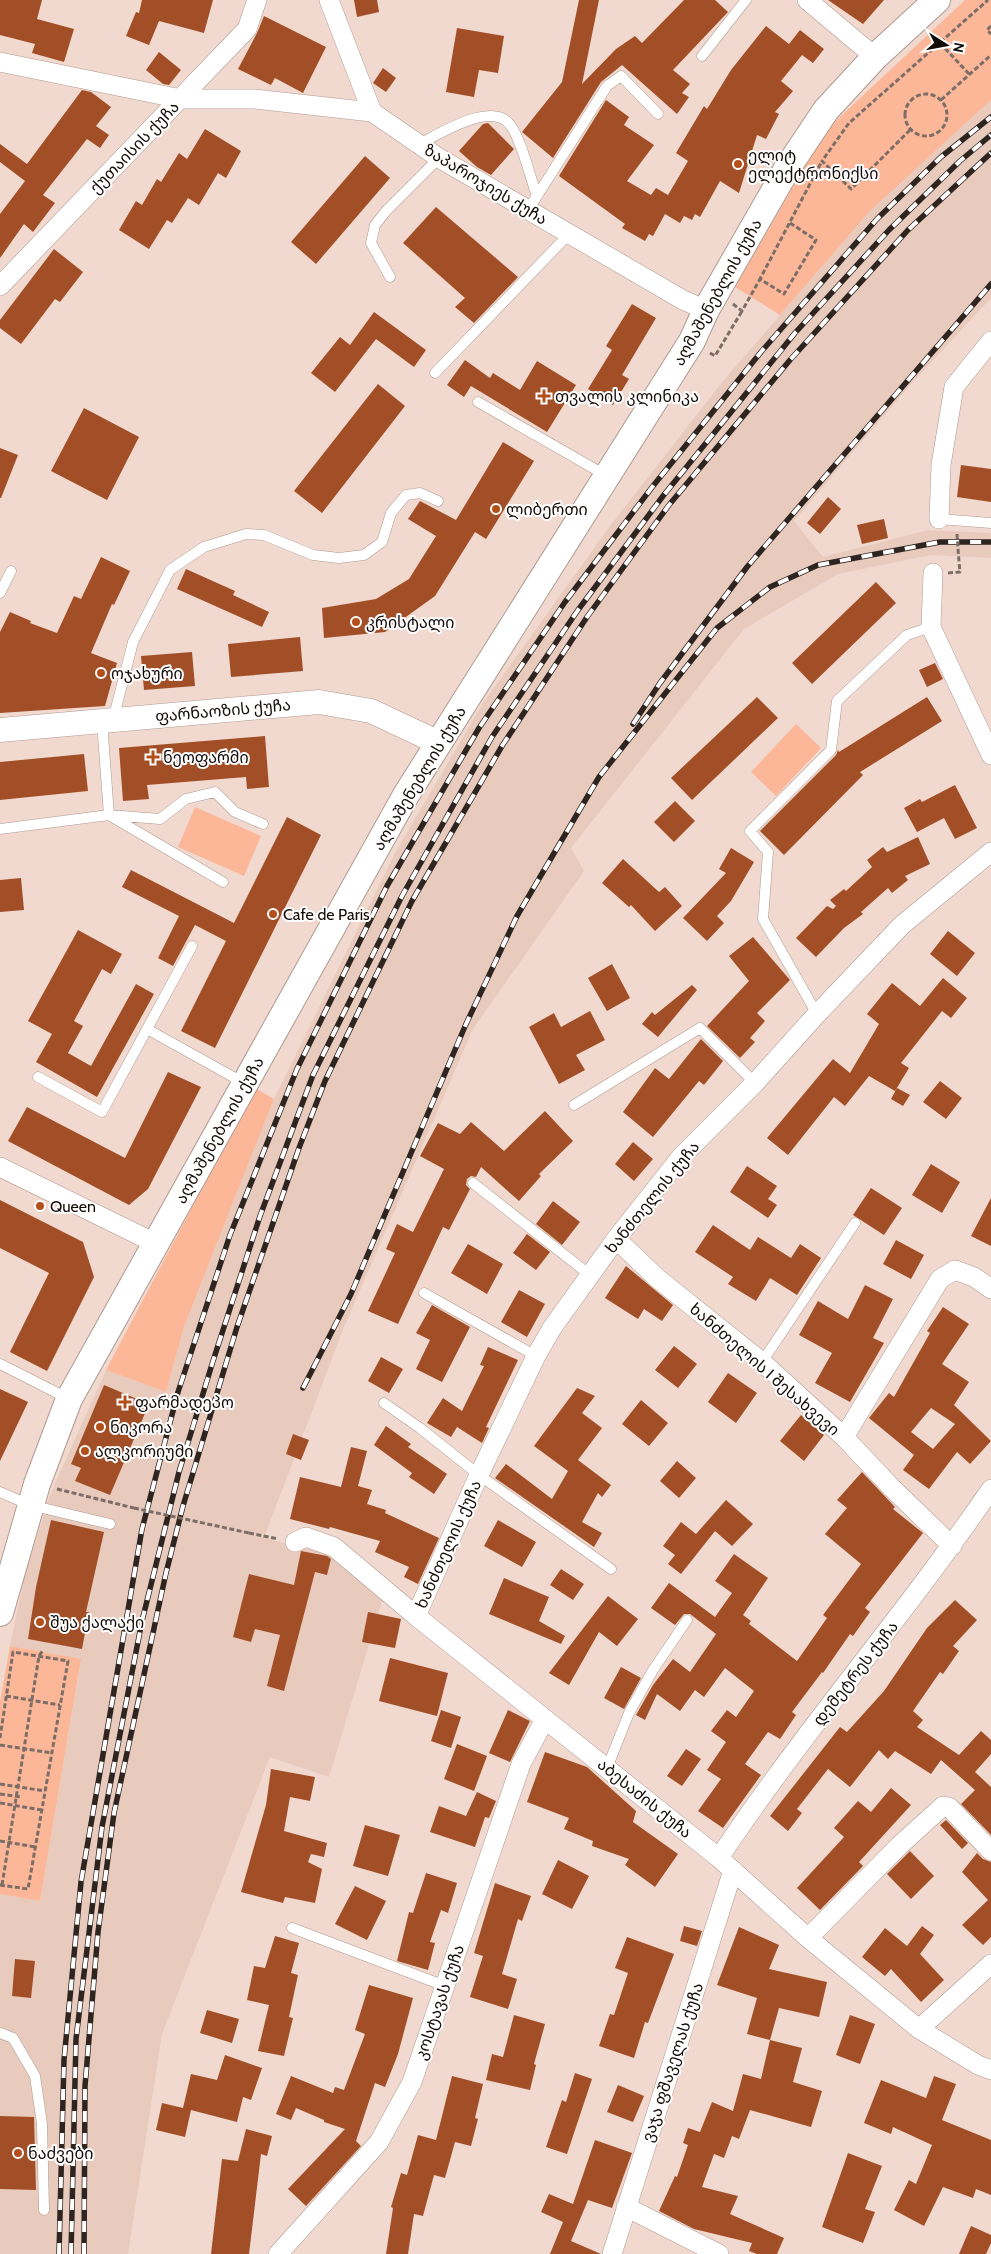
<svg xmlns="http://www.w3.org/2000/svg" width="991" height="2254" font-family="Cabin,'Noto Sans Georgian',sans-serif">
  <rect width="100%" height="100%" fill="#f1d9cf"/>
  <!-- built -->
  <path fill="#e9cbbe" d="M991 100V298L912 383 794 521 823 557 928 530 991 533V558L931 555 838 574 744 629 571 848 584 871 473 1029 342 1332 264 1538 336 1556 383 1598 329 1777 270 1757 162 2034 128 2254H0V1894L40 1901 81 1660 10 1646 25 1574 50 1495 106 1370 166 1392 184 1327 274 1099 395 853 483 703 610 526 723 381 870 211Z"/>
  <!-- green -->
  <path fill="#fcb799" d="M965 0H991V100L870 211 780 315 735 287 826 130Z
    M796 724 821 748 776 796 751 772Z
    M195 807 261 836 244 876 178 847Z
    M255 1088 274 1099 184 1327 166 1392 106 1370Z
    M10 1646 81 1659 40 1901 0 1894V1702Z"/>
  <!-- building -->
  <path fill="#a24f27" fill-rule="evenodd" d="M0 0H42L37 19 74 29 64 62 32 53 35 44 0 35Z
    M142 0H213L204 33 159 21 149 45 126 36 136 12 139 13Z
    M354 0H377L379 12 357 17Z
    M579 0H599L582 84 616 49 635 36 642 43 684 0H715L728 12 673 70 690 84 682 93 689 97 677 114 622 65 601 82 553 158 522 132 562 82Z
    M828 0H884L863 24Z
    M264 16 326 47 303 93 275 78 271 85 238 69 257 33Z
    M766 26 789 44 800 30 824 49 813 63 802 55 781 81 793 91 775 112 779 114 766 139 757 135 739 193 720 181 700 217 695 214 692 220 684 216 680 223 665 214 653 236 649 234 645 241 622 228 625 224 559 176 606 100 629 117 624 125 654 145 627 181 651 195 656 188 668 195 688 161 676 153 704 106 707 109 731 70Z
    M457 28 504 36 498 73 479 70 474 97 446 92Z
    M159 52 181 70 169 85 163 84 146 70Z
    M383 68 396 78 386 92 373 83Z
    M82 90 91 92 111 107 96 126 109 135 100 148 87 139 43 195 55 203 33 232 24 224 0 258V214L25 181 0 162V144L27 164Z
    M488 123 514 149 491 175 477 167 459 151 483 124Z
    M205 129 241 151 226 178 218 173 199 205 188 198 172 223 167 220 149 249 119 230 136 201 142 205 157 179 161 182 179 153 187 159Z
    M365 156 390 178 316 264 291 242Z
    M436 207 518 277 474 323 455 307 465 298 403 243Z
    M54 249 83 272 60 302 55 299 21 344 0 328V320Z
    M632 304 656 318 622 375 629 379 613 405 588 389 612 350 606 346Z
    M374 312 426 350 414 367 376 339 335 392 311 373 340 337 350 345Z
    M465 360 490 378 493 373 520 390 537 361 576 385 547 432 471 386 464 397 447 385Z
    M378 384 405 406 322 513 294 491Z
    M84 408 139 437 107 500 51 471Z
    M503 442 534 461 486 539 475 532 435 596 385 632 324 638 322 608 376 599 409 579 436 536 408 519 420 501 456 520Z
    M0 448 18 455 1 498H0Z
    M961 465 991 469V502L957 497Z
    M828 497 841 509 820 534 807 523Z
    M884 519 888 538 862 544 857 525Z
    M101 557 130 571 114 605 112 604 91 653 117 663 105 706 0 713V632L10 612 31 621 30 623 57 633 74 596 81 599Z
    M186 569 235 591 233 595 269 612 262 627 177 589Z
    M876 582 896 603 812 684 792 663Z
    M300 637 303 671 231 677 228 644Z
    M192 652 195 686 144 690 141 656Z
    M935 663 943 679 927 687 919 670Z
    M757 697 778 718 692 800 671 778Z
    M927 697 942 721 860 772 863 775 784 855 760 831 836 755 838 750 839 752Z
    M265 736 269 787 247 789 246 777 147 785 149 799 123 801 119 748Z
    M84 754 88 791 0 800V762Z
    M955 785 977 828 955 839 944 818 917 832 904 808 920 799 922 802Z
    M675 801 695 821 674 842 654 822Z
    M287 817 321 835 215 1048 181 1031 226 941 195 925 173 966 158 958 179 916 122 887 131 870 234 923Z
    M918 837 930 864 905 876 908 880 892 893 888 888 861 912 863 914 844 928 816 957 796 938 827 906 833 909 836 906 830 900 844 889 846 891 872 867 867 860 883 847 887 852Z
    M731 848 754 862 731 901 717 916 724 923 707 941 683 918 726 873 719 869Z
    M623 859 659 892 665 887 682 906 655 931 631 905 629 907 602 883Z
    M21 878 24 910 0 912V880Z
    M78 930 122 954 111 974 102 969 74 1021 83 1026 68 1053 91 1066 136 984 154 994 97 1097 36 1062 52 1034 28 1021Z
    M948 931 975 953 957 976 930 954Z
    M753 937 790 980 757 1013 765 1021 750 1038 755 1042 740 1058 707 1026 749 981 729 956Z
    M612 964 630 998 607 1011 588 978Z
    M943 978 967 998 951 1018 942 1011 901 1063 909 1068 895 1091 869 1076 845 1106 834 1097 788 1155 767 1138 833 1059 850 1073 879 1024 867 1014 892 983 920 1006Z
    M692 985 697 990 658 1037 642 1024 652 1012 655 1015Z
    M590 1011 605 1040 576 1055 585 1070 559 1084 529 1027 554 1013 561 1027Z
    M701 1039 723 1061 704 1085 699 1081 653 1137 623 1112 655 1068 669 1079Z
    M168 1072 201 1087 148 1189 129 1205 8 1141 27 1107 125 1158Z
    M940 1081 962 1098 946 1119 923 1102Z
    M897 1088 910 1095 903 1106 891 1099Z
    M545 1111 573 1141 539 1174 541 1176 519 1201 481 1167 476 1177 471 1176 467 1179 466 1185 470 1189 449 1230 443 1227 398 1324 368 1311 395 1253 386 1249 397 1224 413 1232 444 1169 420 1156 438 1123 460 1134 471 1122 504 1151Z
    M633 1142 653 1159 634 1181 615 1164Z
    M931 1164 960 1182 942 1213 912 1195Z
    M747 1166 777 1186 768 1199 777 1205 768 1218 730 1192Z
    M871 1188 902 1208 884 1235 853 1215Z
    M991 1198V1246L971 1236Z
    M0 1200 83 1242 94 1277 47 1371 10 1352 49 1273 0 1248Z
    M553 1201 580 1222 562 1245 536 1224Z
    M713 1225 750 1250 758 1237 791 1258 800 1244 821 1258 797 1295 770 1278 756 1301 728 1284 733 1277 695 1252Z
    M527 1234 550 1252 536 1270 513 1253Z
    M896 1240 924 1255 911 1279 883 1264Z
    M468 1244 503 1264 487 1294 451 1273Z
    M626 1266 673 1305 662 1321 644 1309 638 1319 605 1298Z
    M865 1285 893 1299 873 1338 884 1343 850 1402 815 1383 832 1353 799 1335 818 1301 848 1319Z
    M519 1290 545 1304 527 1337 501 1322Z
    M432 1305 470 1327 442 1382 416 1369 430 1340 416 1333Z
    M943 1307 969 1324 942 1364 969 1382 954 1405 991 1441 970 1464 957 1452 929 1489 903 1470 914 1455 869 1418 889 1393 894 1397 930 1333 927 1331ZM931 1408 955 1424 933 1449 911 1432Z
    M674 1346 697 1364 678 1388 655 1370Z
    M488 1347 518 1360 486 1427 489 1428 482 1443 457 1427 451 1437 427 1423 443 1398 462 1411 484 1366 480 1365Z
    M381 1357 403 1369 389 1393 368 1381Z
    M728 1373 757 1393 736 1423 708 1402Z
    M104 1385 149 1404 110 1495 75 1481 81 1468 71 1464Z
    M577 1388 595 1396 582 1413 602 1428 578 1460 611 1485 602 1497 598 1493 582 1522 602 1533 594 1547 495 1478 506 1464 552 1499 568 1471 534 1446Z
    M0 1389 28 1402 0 1461Z
    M641 1400 668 1423 649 1446 622 1424Z
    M801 1415 824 1435 804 1461 780 1441Z
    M386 1426 411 1444 408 1447 447 1474 434 1494 409 1477 412 1473 374 1445Z
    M293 1434 309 1440 301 1460 286 1454Z
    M351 1447 367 1451 358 1486 372 1490 367 1504 386 1510 385 1513 439 1538 418 1584 404 1577 409 1567 375 1552 380 1541 330 1527 329 1529 290 1519 300 1477 341 1487Z
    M677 1461 696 1478 679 1498 660 1481Z
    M862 1472 895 1507 893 1509 923 1533 865 1608 870 1612 853 1636 850 1634 823 1673 822 1672 792 1712 796 1715 780 1739 768 1732 745 1764 761 1775 723 1828 698 1811 721 1779 707 1770 726 1742 711 1731 727 1710 736 1717 754 1691 725 1668 704 1697 695 1690 680 1711 657 1694 645 1720 636 1715 653 1685 673 1659 690 1672 716 1634 690 1614H684L675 1625 651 1608 669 1583 715 1617 732 1593 715 1581 734 1554 768 1578 743 1615 751 1621 749 1624 797 1661 827 1618 823 1615 861 1564 825 1534 847 1508 837 1500Z
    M726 1500 753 1524 732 1546 715 1531 681 1574 668 1564 675 1555 663 1546 681 1522 696 1534Z
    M51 1520 104 1532 86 1612H89L82 1649 28 1639 36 1587Z
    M498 1520 536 1542 522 1567 484 1546Z
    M301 1551 327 1556 331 1559 327 1575 315 1572 284 1691 267 1686 280 1635 255 1629 251 1642 233 1637 249 1574 294 1585Z
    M561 1569 584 1584 573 1600 550 1585Z
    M504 1578 549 1597 539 1621 565 1636 561 1644 489 1614Z
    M608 1596 638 1619 617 1646 599 1632 569 1685 549 1673Z
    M955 1600 977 1620 953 1646 959 1651 943 1674 940 1672 913 1711 923 1720 917 1727 959 1755 981 1731 991 1740V1754L975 1772 991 1787V1835L961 1804 975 1790 941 1760 931 1774 895 1751 888 1759 879 1750 850 1787 828 1769 797 1809 802 1813 788 1831 770 1816 840 1727 847 1732 884 1691 927 1628Z
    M368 1612 401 1619 395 1648 362 1642Z
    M390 1658 448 1673 437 1716 379 1701Z
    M621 1667 641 1678 624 1709 604 1698Z
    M441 1710 461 1717 451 1748 431 1741Z
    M508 1710 530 1721 510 1762 489 1753Z
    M457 1744 487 1756 474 1791 444 1779Z
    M686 1749 701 1759 682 1786 667 1776Z
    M545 1752 587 1767 636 1811 633 1822 678 1854 655 1887 625 1865 629 1859 592 1846 593 1841 564 1829 569 1818 527 1802Z
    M271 1769 315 1777 310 1801 290 1797 284 1831 327 1843 324 1857 311 1854 308 1862 322 1869 315 1903 285 1897 283 1903 241 1892 266 1805Z
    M891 1788 911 1805 859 1862 863 1866 820 1910 797 1888 844 1837 834 1828 858 1801 871 1812Z
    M477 1792 496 1801 489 1818 485 1817 475 1847 430 1832 439 1806 466 1816Z
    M946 1820 968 1843 962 1849 940 1825Z
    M365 1825 400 1835 388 1876 353 1866Z
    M910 1851 934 1876 911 1899 887 1874Z
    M977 1853 983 1859 991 1862V1937L983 1945 962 1925 988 1900 962 1872Z
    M558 1860 589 1876 572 1909 542 1894Z
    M426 1873 457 1883 448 1913 441 1910 430 1942 435 1943 428 1970 397 1961 409 1912 413 1913Z
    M495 1883 531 1896 522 1921 518 1919 502 1974 517 1979 508 2009 470 1997 483 1956 474 1953Z
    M355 1886 386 1901 367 1940 335 1924Z
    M684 1926 702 1931 697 1946 680 1941Z
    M922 1926 934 1935 920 1954 944 1980 921 2002 891 1969 885 1976 862 1957 885 1928 907 1946Z
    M739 1927 779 1945 769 1969 827 1982 819 2017 779 2008 770 2040 747 2034 757 1998 717 1985Z
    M275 1936 299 1943 291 1973 298 1975 289 2017 293 2018 284 2056 258 2051 269 2005 247 2000 254 1966 265 1968Z
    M627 1937 674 1954 648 2023 645 2022 634 2058 599 2046 610 2014 614 2015 628 1973 615 1968Z
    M15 1959 35 1961 31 1998 12 1996Z
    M369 1985 413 1998 398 2054 385 2087 375 2083 356 2141 361 2146 306 2206 288 2189 345 2129 324 2122V2120L296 2108 291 2120 276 2114 291 2076 333 2093 335 2087 344 2090 365 2034 355 2030Z
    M207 2010 239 2019 232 2043 200 2033Z
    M514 2015 545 2024 534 2064 536 2065 530 2090 486 2080 492 2054 503 2057Z
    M850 2015 875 2024 860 2064 836 2055Z
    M770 2040 802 2048 793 2082 822 2091 811 2127 750 2110 739 2139 732 2136 724 2158 714 2154 702 2187 738 2196 730 2214 784 2238 777 2254H757L749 2251 752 2243 694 2229 659 2211 675 2176 677 2177 688 2145 683 2143 688 2128 700 2132 712 2102 733 2111 743 2074 761 2079Z
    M225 2055 262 2068 251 2100 243 2097 237 2122 191 2110 185 2137 156 2130 162 2103 183 2108 191 2074 217 2080Z
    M575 2073 592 2079 567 2154 546 2147 562 2100 566 2102Z
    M452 2076 483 2084 475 2118 478 2119 471 2146 455 2142 445 2178 434 2175 423 2216 414 2214 408 2254H386L393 2208 391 2207 401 2173 407 2175 418 2135 436 2140Z
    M934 2076 956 2084 942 2120 991 2140V2195L976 2189 973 2198 943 2187 924 2226 894 2210 909 2180 916 2184 932 2145 893 2127 891 2134 864 2123 881 2080 926 2098Z
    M618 2085 644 2096 633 2122 607 2112Z
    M0 2116 34 2117 36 2190 0 2189Z
    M246 2129 272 2136 267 2156 261 2154 249 2254H211L222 2159 238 2161Z
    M595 2140 632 2153 612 2208 588 2200 571 2241 601 2254H550L563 2222 541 2212 549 2194 573 2204Z
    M848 2153 882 2166 865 2209 875 2212 863 2243 822 2227Z
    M971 2226 991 2235V2243L986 2254H959Z"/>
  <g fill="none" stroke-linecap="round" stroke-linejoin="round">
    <defs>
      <path id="service" d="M702 56 746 0
        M419 144C440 134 493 99 511 126 522 142 530 177 537 196
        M528 210 607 86 621 76 658 114
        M390 277 371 243 375 225 386 211 439 158
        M435 373 570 233
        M478 402 607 476
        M939 519 991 523
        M0 593 11 571
        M113 720 133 642 170 570 204 547 246 534 264 535 313 555 339 558 364 555 382 542 391 513 406 495 420 493 438 501
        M102 722 109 815 223 882
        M0 829 109 815 160 819 186 799 215 792 235 812 263 824
        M817 1014 763 919 768 852 750 831 831 750 837 701 907 635 931 627
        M147 1029 244 1083
        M38 1077 102 1112 192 946
        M574 1105 700 1028 755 1083
        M473 1183 590 1275
        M424 1293 536 1356
        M762 1362 855 1223
        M0 1364 69 1399
        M384 1403 420 1428 479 1475 611 1569
        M0 1492 30 1505 110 1524
        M607 1768 629 1713 653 1670 687 1620
        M292 1928 445 1986
        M0 2033 13 2038 35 2076 42 2124 44 2210"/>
      <path id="minor" d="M329 0 372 112 439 158 683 300 706 310
        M807 0 875 57
        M0 62 181 99H254L372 112
        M0 286 247 29 257 0
        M939 519 941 465 954 387 991 341
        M933 573 931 627 991 755
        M0 1167 155 1243
        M616 1239 657 1278 762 1362 844 1437 892 1488 952 1546
        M844 1437 940 1279 955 1270 974 1277 991 1289
        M295 1542 306 1537 334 1547 416 1616 719 1858 808 1938 919 2029 978 2065 991 2070
        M416 1616 479 1475 536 1356 552 1328 616 1239 681 1157 755 1083 817 1014 902 925 991 852
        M719 1858C804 1730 905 1615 991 1489
        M808 1938 900 1845 943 1806 949 1807 991 1851
        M919 2029 991 1964
        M626 2207 719 2254
        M278 2254 379 2142 412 2082 521 1764 545 1719
        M612 2254 733 1870"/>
      <path id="tertiary" d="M0 730 319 702 371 711 439 743"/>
      <path id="secondary" d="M0 1613 37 1484 69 1399 406 795 692 341 706 310 788 167 826 110 875 57 937 0"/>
    </defs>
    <!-- service casing -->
    <use href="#service" stroke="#af9a90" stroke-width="11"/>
    <!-- minor casing -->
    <use href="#minor" stroke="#af9a90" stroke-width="20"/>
    <!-- tertiary casing -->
    <use href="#tertiary" stroke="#af9a90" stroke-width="25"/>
    <!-- secondary casing -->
    <use href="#secondary" stroke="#af9a90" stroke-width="28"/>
    <!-- path -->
    <path stroke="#7d6d67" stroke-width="3" stroke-dasharray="5 2.5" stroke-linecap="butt" d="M991 26 987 30 991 34
      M940 43 970 75
      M905 115a21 21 0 1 1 42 0a21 21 0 1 1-42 0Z
      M941 100 991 55
      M910 130 851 189 822 161 849 123 988 0
      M790 223 816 240 784 294 760 279 822 161
      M733 304 742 311 760 279
      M710 353 715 356 742 311
      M948 573 960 572 959 562
      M57 1489 134 1508
      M249 1533 278 1539
      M6 1696 60 1705
      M0 1738 13 1652 68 1661 28 1889 0 1885
      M0 1745 52 1753
      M0 1784 45 1791
      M0 1794 21 1797
      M0 1803 42 1810
      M0 1841 36 1847
      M2 1885 39 1656 43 1650"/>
    <!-- service -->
    <use href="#service" stroke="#fff" stroke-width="10"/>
    <!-- minor -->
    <use href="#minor" stroke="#fff" stroke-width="19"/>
    <!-- tertiary -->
    <use href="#tertiary" stroke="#fff" stroke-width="24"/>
    <!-- secondary -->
    <use href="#secondary" stroke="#fff" stroke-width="26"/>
    <defs>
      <path id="rail" d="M633 724 660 683 747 567 991 284
        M303 1388 351 1294 466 1024 517 916 599 777 717 628 770 587 818 565 940 542H991
        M59 2254 64 2060 81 1882 142 1529 178 1392 230 1235 297 1069 387 886 479 728 565 602 653 486 761 352 877 219 941 157 991 117
        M71 2254 76 2039 102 1827 142 1621 179 1472 213 1361 260 1216 313 1075 402 896 492 737 578 610 663 496 795 333 889 230 960 161 991 135
        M84 2254 85 2086 98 1932 114 1813 166 1573 183 1506 237 1327 299 1148 325 1081 412 901 502 746 587 617 669 505 790 360 908 230 991 153"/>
    </defs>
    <!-- rail casing -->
    <use href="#rail" stroke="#2e2420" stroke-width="5.5"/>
    <!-- rail -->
    <use href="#rail" stroke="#fff" stroke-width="4" stroke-dasharray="11" stroke-linecap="butt"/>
    <!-- path-bridge -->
    <path stroke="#7d6d67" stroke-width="3" stroke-dasharray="5 2.5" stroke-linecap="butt" d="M957 534 959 562
      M134 1508 249 1533"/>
  </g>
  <!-- markers -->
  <g fill="#b34f1a" stroke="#fff" stroke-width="2">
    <circle cx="738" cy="164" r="5"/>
    <path d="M541.5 388.5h5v5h5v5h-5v5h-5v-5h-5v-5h5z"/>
    <circle cx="496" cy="509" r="5"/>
    <circle cx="356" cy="622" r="5"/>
    <circle cx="101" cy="673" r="5"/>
    <path d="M150.5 749.5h5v5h5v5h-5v5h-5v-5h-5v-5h5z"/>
    <circle cx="273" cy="914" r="5"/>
    <circle cx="40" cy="1206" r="5"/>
    <path d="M122.5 1394.5h5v5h5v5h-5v5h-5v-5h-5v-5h5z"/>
    <circle cx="100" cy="1427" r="5"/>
    <circle cx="85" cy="1451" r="5"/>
    <circle cx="40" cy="1622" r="5"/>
    <circle cx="18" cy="2153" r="5"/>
  </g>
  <g text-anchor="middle" stroke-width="4" stroke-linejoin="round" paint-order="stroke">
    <!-- street labels -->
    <g font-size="16" fill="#130b08" stroke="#fff">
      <text transform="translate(134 147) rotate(-46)" y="6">ქუთაისის ქუჩა</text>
      <text transform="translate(486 184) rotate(31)" y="6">ზაპაროჯიეს ქუჩა</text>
      <text transform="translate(717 292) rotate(-61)" y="6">აღმაშენებლის ქუჩა</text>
      <text transform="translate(223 710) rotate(-5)" y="6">ფარნაოზის ქუჩა</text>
      <text transform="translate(419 778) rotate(-59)" y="6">აღმაშენებლის ქუჩა</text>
      <text transform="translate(219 1130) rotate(-61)" y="6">აღმაშენებლის ქუჩა</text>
      <text transform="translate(652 1197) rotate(-51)" y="6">ხანძთელის ქუჩა</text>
      <text transform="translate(765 1369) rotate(41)" y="6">ხანძთელის I შესახვევი</text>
      <text transform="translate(448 1544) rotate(-66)" y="6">ხანძთელის ქუჩა</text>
      <text transform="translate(855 1673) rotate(-52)" y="6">დემეტრეს ქუჩა</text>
      <text transform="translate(645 1798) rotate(39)" y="6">აბესაძის ქუჩა</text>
      <text transform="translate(439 2002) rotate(-71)" y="6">კოსტავას ქუჩა</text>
      <text transform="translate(672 2062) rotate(-72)" y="6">ვაჯა ფშაველას ქუჩა</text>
    </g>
    <!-- poi labels -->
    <g font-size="16" fill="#130b08" stroke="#fff" text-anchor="start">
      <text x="748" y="161">ელიტ<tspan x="748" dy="18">ელექტრონიქსი</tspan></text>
      <text x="555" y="402">თვალის კლინიკა</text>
      <text x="506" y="515">ლიბერთი</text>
      <text x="366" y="628">კრისტალი</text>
      <text x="111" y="679">ოჯახური</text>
      <text x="163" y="763">ნეოფარმი</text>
      <text x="283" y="920">Cafe de Paris</text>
      <text x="50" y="1212">Queen</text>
      <text x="135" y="1408">ფარმადეპო</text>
      <text x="110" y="1433">ნიკორა</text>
      <text x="95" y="1457">ალკორიუმი</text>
      <text x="50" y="1628">შუა ქალაქი</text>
      <text x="28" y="2159">ნაძვები</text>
    </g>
  </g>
  <!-- north arrow -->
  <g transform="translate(946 45) rotate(101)" stroke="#ffffff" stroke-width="4" paint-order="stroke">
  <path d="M0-4L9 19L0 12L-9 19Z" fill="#130b08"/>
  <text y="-8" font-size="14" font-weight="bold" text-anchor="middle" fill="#130b08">N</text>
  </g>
</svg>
